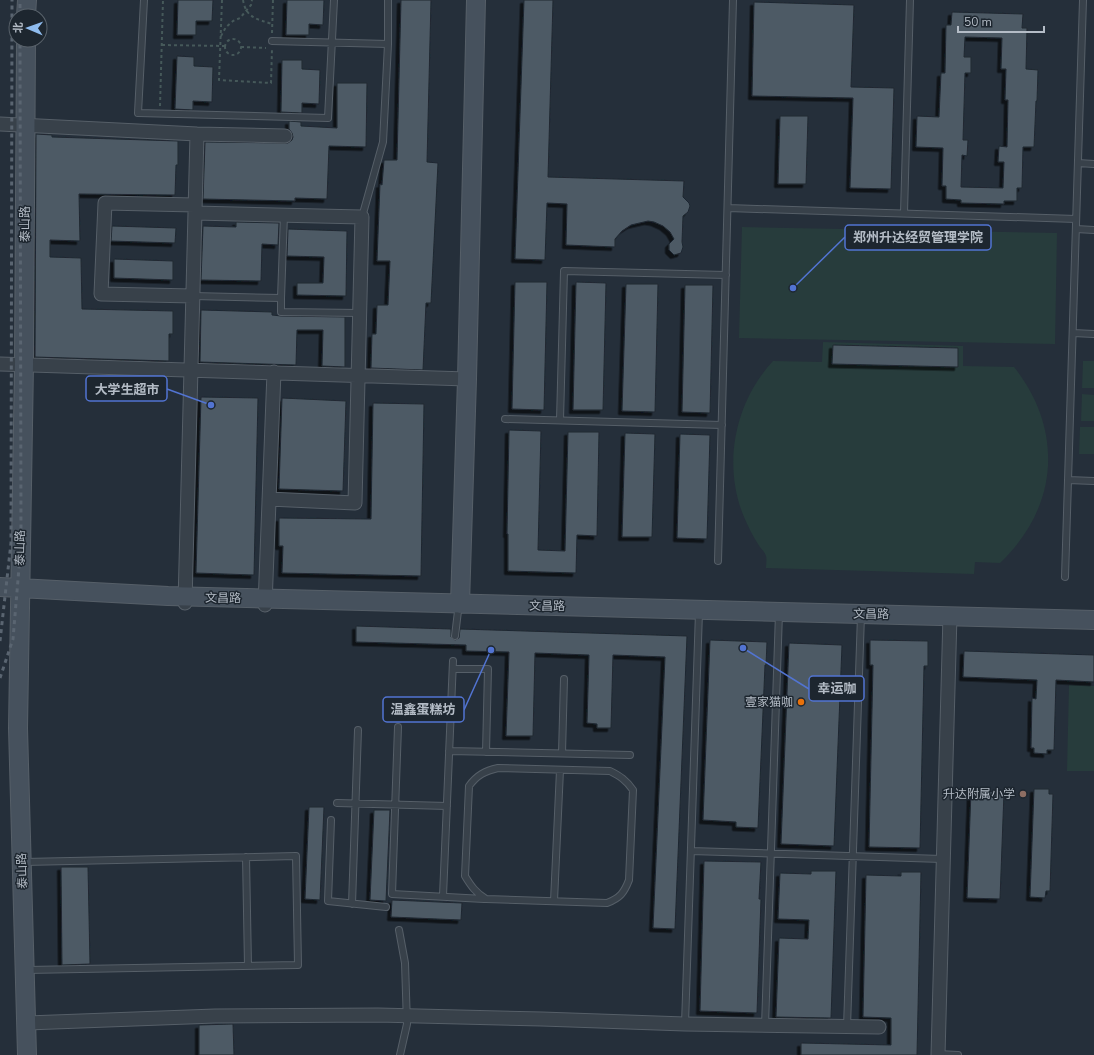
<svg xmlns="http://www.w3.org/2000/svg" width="1094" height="1055" font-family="'Nunito Sans','Noto Sans SC',sans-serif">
  <defs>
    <filter id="shadow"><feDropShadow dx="-3.5" dy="3.5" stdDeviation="0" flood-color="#0009"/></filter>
  </defs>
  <rect width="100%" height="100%" fill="#252f3a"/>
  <!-- green -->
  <path fill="#273c3c" d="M742 227 1057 233 1055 344 739 338Z
    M823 342 963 346V366L1014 367C1064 430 1059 507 1000 563L975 562 974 574 766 568C766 565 767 559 766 556 765 552 760 548 758 544 752 535 748 526 744 517 722 464 735 402 773 361L822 362Z
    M1083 361H1094V388H1082Z
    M1082 394 1094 395V421H1081Z
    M1080 427H1094V454H1079Z
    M1069 685 1094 686V771H1067Z"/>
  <!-- building -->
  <path fill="#4e5a65" stroke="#1f2831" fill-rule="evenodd" filter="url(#shadow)" d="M178 0H213L212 21H196V35H177Z
    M287 0H324L323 25 309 24V35H286Z
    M401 0H431L427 162 438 163 431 303H426L423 370 371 368 372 334H376L377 305H388L390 261H377L380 184 382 185 384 160H397Z
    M524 0H553L548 177 684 181 683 197 689 203 690 206 688 212 683 216 682 242 683 247 681 253 674 255 669 250V244L674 239 670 232 663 226 654 222 648 221 631 225 622 231 615 239V247L566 245 567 204 547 203 545 260 515 259Z
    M754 2 854 5 851 87 894 88 891 189 850 188 853 98 752 96Z
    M952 12 1023 14 1022 28H1027L1026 69 1038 70 1037 101H1036L1034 147H1023L1022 188H1017V201H1004V204L961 203V200L946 199V186H942L943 148 916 147 917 116 939 117 941 73H945L946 25H951ZM965 37 1002 38 1001 69H1006L1005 100H1008L1007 147 999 146 998 162H1004L1003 188 961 187 962 155 967 156 968 140H963L965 73H971V57H964Z
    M177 56 194 57V66L213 67 212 102 193 101V110L175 109Z
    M282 60H302V69L320 70 319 104 302 103V113L281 112Z
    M337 83H367L366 147 329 146 327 199 295 198V201L203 199 205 142 288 143 292 140 293 137 292 133 289 129V121L301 122V126L337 128Z
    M780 116H808L806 184H778Z
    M36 134 52 135V137L178 141V165H176L175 195 79 194 80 241 50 240V257L81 258 82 309 173 311V334H169V361L35 357Z
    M236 222 279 223 278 245 262 244 261 281 201 280 203 226 236 227Z
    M112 226 176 228 175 243 111 241Z
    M288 229 347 231 346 296 297 295V283H323L324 257 287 256Z
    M114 259 173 261V280L114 278Z
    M515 282H547L544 410 512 409Z
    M576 282 606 283 603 410H573Z
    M626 284H658L655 412 622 411Z
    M685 285H713L710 413 682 412Z
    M201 310 272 312V315L281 316 345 317V367L322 366 323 330H297L296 365 200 362Z
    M833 345 958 348V367L832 364Z
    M201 397 258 398 254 575 196 573Z
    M282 398 346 401 343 491 279 489Z
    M373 403 424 404 421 576 282 573 283 546H279V518L371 519Z
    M509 430 541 431 538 550 565 551 568 432H599L597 536 577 535 576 573 508 571V534H507Z
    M625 433 655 434 652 537H622Z
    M680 434 710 435 707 539 677 538Z
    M356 626 451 629V637L455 640 459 638 460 629 687 636 675 929 653 928 665 657 613 655 611 728H597V724L587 723 589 655 535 653 533 736H506L509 652 466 651V645L356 642Z
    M710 640 767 642 766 665H765L758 828 736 827V822L703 820Z
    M870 640 928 641V666H924L920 848 869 847 873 665H870Z
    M789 643 842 645 834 846 781 844Z
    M964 651 1094 655V682L1056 680 1054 750H1047V754L1034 753V748H1031L1032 698 1036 699 1037 680 963 677Z
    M1034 789H1049V794H1053L1050 891H1046L1045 898 1030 897Z
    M971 791 1004 792 1000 899 967 898Z
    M309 807H324L320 900 305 899Z
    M374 810H390L386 901 370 900Z
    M704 861 761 862 759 899H761L757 1013 700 1011Z
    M61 867H88L90 964 62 965Z
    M811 871H836L831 1018 776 1017 779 938 808 939 809 920 778 919 780 873 811 874Z
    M901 872H921L917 1055H801V1043L891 1045V1018L863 1017 866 875 901 876Z
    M392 900 462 903 461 920 391 917Z
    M233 1024 234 1055H199V1025Z"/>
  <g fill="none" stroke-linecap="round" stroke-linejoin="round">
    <defs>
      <path id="lane" d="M144 0 138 113 328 118 334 0
        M272 41 388 44
        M1078 163 1094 164
        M728 208 1076 219
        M904 213 910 0
        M362 217 383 142 388 44V0
        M1076 229 1094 230
        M193 296 281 298 284 215
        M281 298V312L360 313
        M1073 333 1094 334
        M505 419 722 425
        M560 420 564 271 726 275
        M1068 480 1094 481
        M718 561 733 0
        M1065 577 1083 0
        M455 636 458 611
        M453 669H488L486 752
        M398 727 392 894 484 899
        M449 751 630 755
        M562 753 564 679
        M498 768 610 771C620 776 626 780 633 790L629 880C624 893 620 898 607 903L486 899C476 893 471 886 465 876L469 786C477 775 485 771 498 768Z
        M337 803 447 806
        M331 820 328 901 386 907
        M691 851 942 859
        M246 857 248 966
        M24 862 296 856 298 965 27 970
        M443 896 453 661
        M554 901 560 770
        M352 904 358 730
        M399 930 405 963 407 1024 400 1055
        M685 1024 699 612
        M765 1026 779 613
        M847 1027 861 615
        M938 1054 958 1055"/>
      <path id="street" d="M0 124 197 134 285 136
        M195 213 362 217 355 503 269 499
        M193 296 101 294 105 203 195 205
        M0 364 467 379
        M185 603 197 134
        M265 605 274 372
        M27 1023 215 1016 378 1015 542 1019 685 1024 879 1027
        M938 1055 950 615"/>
      <path id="secondary" d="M26 16 27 0
        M26 40 24 365 18 728 27 1055
        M0 587 168 596 1094 620
        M460 604 467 379 476 0"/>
    </defs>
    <!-- lane casing -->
    <use href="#lane" stroke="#565f68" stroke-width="8"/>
    <!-- street casing -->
    <use href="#street" stroke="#565f68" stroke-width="15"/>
    <!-- secondary casing -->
    <use href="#secondary" stroke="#565f68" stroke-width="20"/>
    <!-- path -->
    <path stroke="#46595a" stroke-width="2" stroke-dasharray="3 3" stroke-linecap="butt" d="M222 0 219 80 271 83 272 49
      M243 0C246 18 257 19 272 24
      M272 33 273 0
      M221 36 226 27 233 21 240 18 251 5 252 0
      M225 47a8 8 0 1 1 16 0a8 8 0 1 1-16 0Z
      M162 45 226 46
      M241 47 266 48
      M160 106 163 0"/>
    <!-- lane -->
    <use href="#lane" stroke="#38414a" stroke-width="6"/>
    <!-- street -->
    <use href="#street" stroke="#38414a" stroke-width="13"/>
    <!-- secondary -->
    <use href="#secondary" stroke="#46515d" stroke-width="18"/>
    <!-- rail -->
    <path stroke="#5a6571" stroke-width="3" stroke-dasharray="4 4" stroke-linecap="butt" d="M20 16V0
      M0 641 11 543 12 0
      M0 678 13 639 21 544 20 40"/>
  </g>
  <!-- markers -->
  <circle fill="#e8710a" stroke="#1d262f" stroke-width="1.5" cx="801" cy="702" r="4"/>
  <circle fill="#8d6e63" stroke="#1d262f" stroke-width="1.5" cx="1023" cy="794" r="4"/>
  <g text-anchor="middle" stroke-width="3" stroke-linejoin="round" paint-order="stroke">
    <!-- street labels -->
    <g font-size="12" fill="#b4bcc6" stroke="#1d262f">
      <text transform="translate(25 224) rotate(-90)" y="4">泰山路</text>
      <text transform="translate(20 548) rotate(-89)" y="4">泰山路</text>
      <text transform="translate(223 598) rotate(1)" y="4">文昌路</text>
      <text transform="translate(547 606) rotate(1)" y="4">文昌路</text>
      <text transform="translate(871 614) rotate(1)" y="4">文昌路</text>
      <text transform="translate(22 871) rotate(-92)" y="4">泰山路</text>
    </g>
    <!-- poi labels -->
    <g font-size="12" fill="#b4bcc6" stroke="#1d262f" text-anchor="end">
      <text x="793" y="706">壹家猫咖</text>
      <text x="1015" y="798">升达附属小学</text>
    </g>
  </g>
  <!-- callouts -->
  <path fill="none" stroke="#5274d2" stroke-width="1.5" d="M793 288L845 237M211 405L167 389M743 648L809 689M491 650L464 710"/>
  <g fill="#5274d2" stroke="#1d262f" stroke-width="1.5">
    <circle cx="793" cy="288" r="4"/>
    <circle cx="211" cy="405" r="4"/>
    <circle cx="743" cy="648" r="4"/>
    <circle cx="491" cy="650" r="4"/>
  </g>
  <g fill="#1d262f" stroke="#5274d2" stroke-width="1.5">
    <rect x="845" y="225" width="146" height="25" rx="4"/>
    <rect x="86" y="376" width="81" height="25" rx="4"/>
    <rect x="809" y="676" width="55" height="25" rx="4"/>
    <rect x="383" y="697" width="81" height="25" rx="4"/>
  </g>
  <g font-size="13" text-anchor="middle" font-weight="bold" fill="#b4bcc6">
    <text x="918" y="242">郑州升达经贸管理学院</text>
    <text x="127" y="394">大学生超市</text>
    <text x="837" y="693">幸运咖</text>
    <text x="423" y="714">温鑫蛋糕坊</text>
  </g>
  <!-- north arrow -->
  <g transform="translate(28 28) rotate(272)"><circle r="19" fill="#1d262f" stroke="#59626b"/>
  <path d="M0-3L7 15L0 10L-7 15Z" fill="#8fbcef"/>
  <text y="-6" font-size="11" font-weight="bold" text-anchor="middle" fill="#b4bcc6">北</text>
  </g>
  <!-- scale -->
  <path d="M958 26v6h86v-6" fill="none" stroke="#b4bcc6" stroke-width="2"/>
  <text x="964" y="26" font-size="12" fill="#b4bcc6" stroke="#1d262f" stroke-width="3" paint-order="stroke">50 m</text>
</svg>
